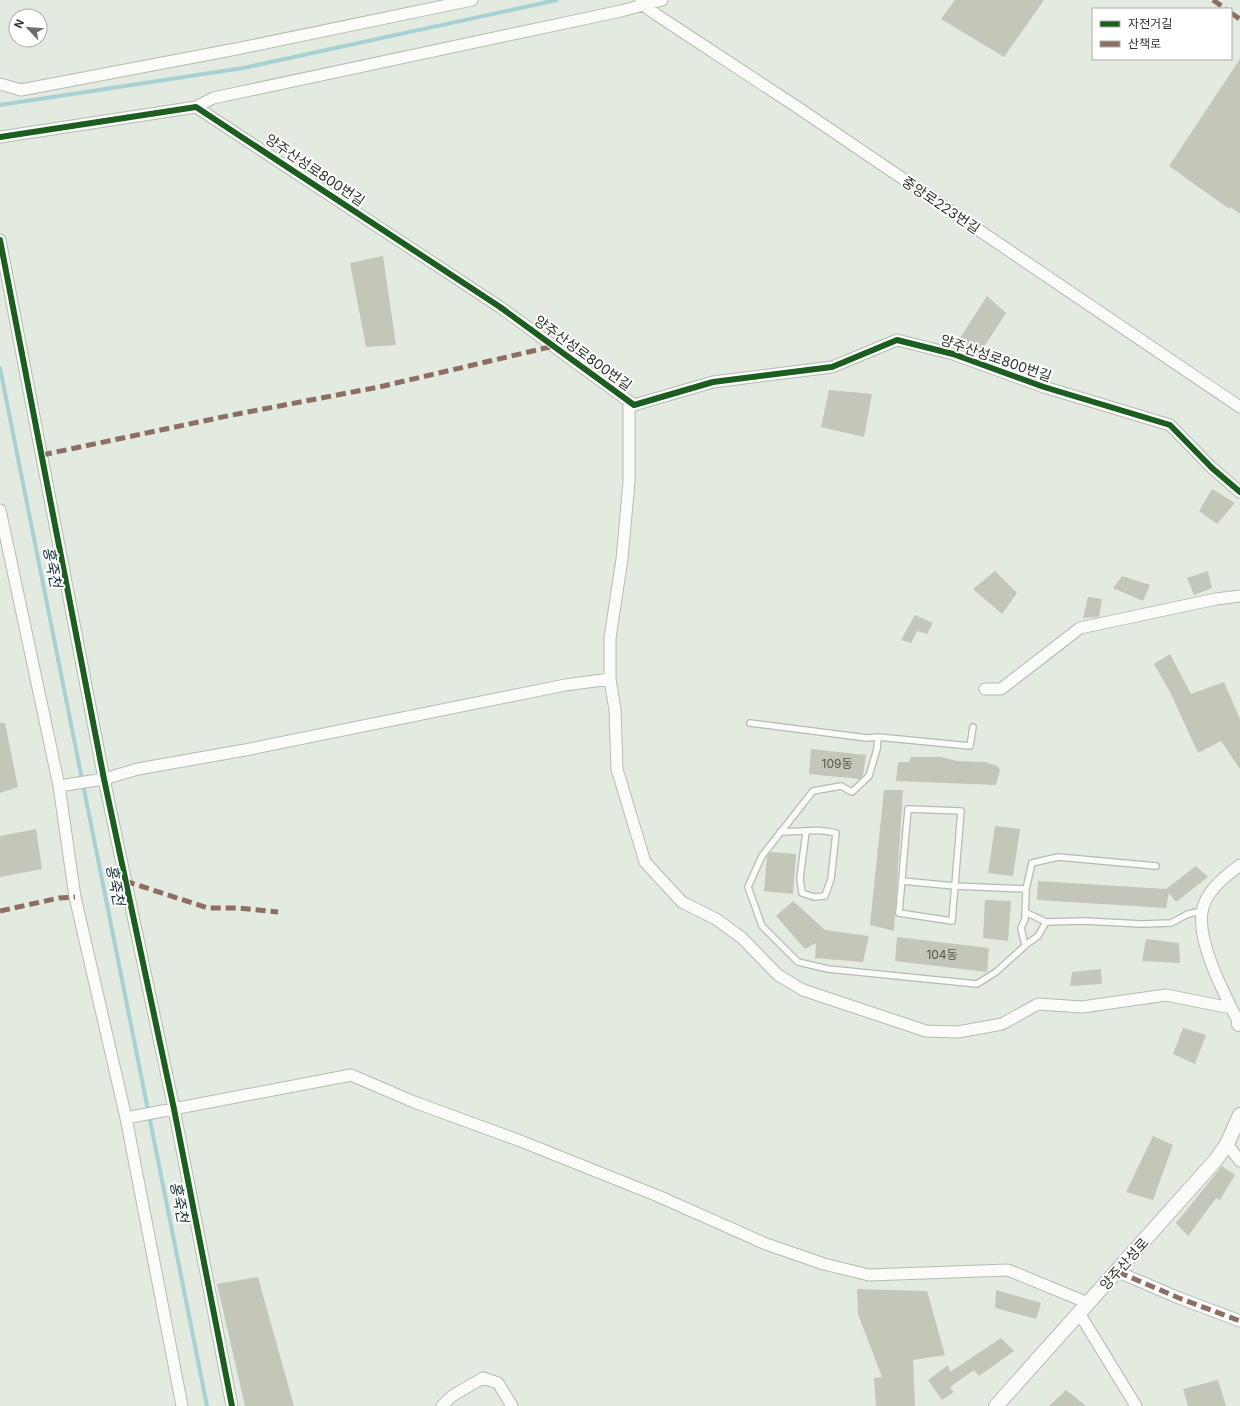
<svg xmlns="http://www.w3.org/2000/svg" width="1240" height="1406" font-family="Inter,'Noto Sans KR',sans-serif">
  <rect width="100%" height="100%" fill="#e3ebe0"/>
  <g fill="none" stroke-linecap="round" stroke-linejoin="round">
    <!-- stream -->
    <path stroke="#a7d1d3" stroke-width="4" d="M0 105 243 68 557 0
      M0 368 207 1406"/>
  </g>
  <!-- building -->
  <path fill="#c3c6b8" d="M955 0H1044L1004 57 941 19Z
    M1240 59V214L1231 207 1230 209 1218 201 1169 166Z
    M383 256 396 345 366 347 350 263Z
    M987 296 1006 313 978 356 958 341Z
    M829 390 872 394 864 437 821 427Z
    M1212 489 1235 503 1217 524 1199 511Z
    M995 571 1017 593 1002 614 973 589Z
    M1208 571 1212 588 1194 595 1187 578Z
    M1122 576 1150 585 1143 601 1113 588Z
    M1088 597 1102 599 1099 617 1083 618Z
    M915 615 933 623 927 634 917 631 911 643 901 640Z
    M1170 654 1191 694 1224 682 1240 719V769L1221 741 1198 753 1170 692 1154 664Z
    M0 723H5L18 787 0 793Z
    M811 749 866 755 863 775 860 779 809 774Z
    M911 757H941L957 761 985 762 997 766 1000 770 996 785 896 781 898 762H909Z
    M884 790H903L894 931 870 925Z
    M995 826 1020 829 1013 876 988 873Z
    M36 829 42 869 0 877V836Z
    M771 852 796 854 793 894 764 891 767 856Z
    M1196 866 1208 877 1176 902 1169 893 1166 908 1037 900 1038 881 1166 889Z
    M985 900 1011 901 1008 941 983 938Z
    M793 901 825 930 869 936 863 962 815 958 816 943 805 949 776 916Z
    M897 937 989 948 987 972 895 961Z
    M1146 939 1179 943 1180 963 1142 961Z
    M1101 969 1102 984 1070 986 1072 972Z
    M1183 1028 1206 1035 1195 1064 1173 1054Z
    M1153 1136 1173 1145 1153 1200 1126 1192Z
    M1222 1166 1235 1175 1220 1200 1216 1198 1188 1236 1176 1223Z
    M258 1277 294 1406H245L217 1284Z
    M857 1289 927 1291 945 1355 913 1360 915 1406H876L874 1378 882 1377 858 1314Z
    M996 1290 1041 1303 1036 1319 995 1308Z
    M1001 1338 1014 1351 979 1376 974 1370 950 1387 954 1392 942 1400 928 1380 948 1365 950 1372Z
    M1218 1380 1226 1406H1188L1183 1389Z
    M1066 1390 1086 1406H1049Z"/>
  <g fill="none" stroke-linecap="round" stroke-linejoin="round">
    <defs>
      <path id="service" d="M750 723 867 738 878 737 970 746 973 727
        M878 737 877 749 869 776 852 792 841 786 813 791 762 856 748 887 762 926 798 962 828 969 977 984 996 972 1027 944 1038 936 1046 922 1084 921 1142 924 1171 923 1188 914 1202 911
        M908 809 961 811 952 921 899 913Z
        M780 832C799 832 818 828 836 833L831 879 825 896 814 897 802 893 800 878 806 832
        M902 881 955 886 1026 889
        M1025 912 1046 922
        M1025 945 1021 928 1025 919 1026 889 1032 863 1058 857 1156 866"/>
      <path id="minor" d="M641 0 642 4 657 15 797 107 1240 407
        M0 84 21 90 236 49 472 0
        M196 107 213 98 621 11 662 0
        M0 137 196 107 500 307 634 405 713 382 832 367 897 340 953 354 1044 387 1170 425 1212 468 1240 492
        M0 240 104 779 174 1109 232 1406
        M629 401V482L622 559 610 638V679L615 710 617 769 645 862 682 902 716 919 742 938 778 975 803 990 926 1031 958 1032 1002 1024 1038 1004 1082 1007 1166 995 1231 1008
        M0 510 59 786 75 897 126 1118 182 1406
        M985 689H1001L1080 628 1216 599 1240 596
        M59 786 104 779 138 769 245 750 565 685 610 679
        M1240 865C1224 877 1205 892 1202 912 1197 944 1226 997 1240 1025
        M126 1118 351 1075 414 1102 518 1140 658 1196 766 1244 824 1264 869 1275 1008 1270 1088 1303
        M1227 1144 1240 1161
        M1118 1272 1179 1298 1240 1321
        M1079 1313 1136 1406
        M442 1406 452 1396 483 1378 498 1383 512 1406"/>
      <path id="tertiary" d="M1239 1024H1240
        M996 1406 1215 1161 1227 1144 1240 1115"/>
    </defs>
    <!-- service casing -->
    <use href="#service" stroke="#b4bbb2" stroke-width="8"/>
    <!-- minor casing -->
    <use href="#minor" stroke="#b4bbb2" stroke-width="13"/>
    <!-- tertiary casing -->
    <use href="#tertiary" stroke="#b4bbb2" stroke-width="16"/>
    <!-- service -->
    <use href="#service" stroke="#fbfcfa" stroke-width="5.5"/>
    <!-- minor -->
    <use href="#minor" stroke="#fbfcfa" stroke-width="11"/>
    <!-- tertiary -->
    <use href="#tertiary" stroke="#fbfcfa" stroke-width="14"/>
    <!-- quiet -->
    <path stroke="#8d6e63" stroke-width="5" stroke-dasharray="10 5" stroke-linecap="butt" d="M1213 0 1226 9
      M1231 13 1240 19
      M42 455 232 415 379 387 554 346
      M125 881 208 908H238L278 912
      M0 911 59 898 75 897
      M1118 1272 1179 1298 1240 1321"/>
    <defs>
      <path id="cycleway" d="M0 137 196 107 500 307 634 405 713 382 832 367 897 340 953 354 1044 387 1170 425 1212 468 1240 492
        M0 240 104 779 174 1109 232 1406"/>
    </defs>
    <!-- cycleway casing -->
    <use href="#cycleway" stroke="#fff" stroke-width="8"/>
    <!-- cycleway -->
    <use href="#cycleway" stroke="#1b5e20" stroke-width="6"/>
  </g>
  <g text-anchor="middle" stroke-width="4" stroke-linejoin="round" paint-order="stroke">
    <!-- number labels -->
    <g font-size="12" fill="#51564e">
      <text x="837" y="768">109동</text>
      <text x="942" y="959">104동</text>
    </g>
    <!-- street labels -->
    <g font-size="14" fill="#2b312a" stroke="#fff">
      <text transform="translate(315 170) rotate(34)" y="5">양주산성로800번길</text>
      <text transform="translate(941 205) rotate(34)" y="5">중앙로223번길</text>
      <text transform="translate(583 353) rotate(36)" y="5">양주산성로800번길</text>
      <text transform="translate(996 358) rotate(19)" y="5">양주산성로800번길</text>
      <text transform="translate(1124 1264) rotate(-48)" y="5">양주산성로</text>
    </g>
    <!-- water labels -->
    <g font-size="15" font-style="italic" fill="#133035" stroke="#fff">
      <text transform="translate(52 567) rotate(79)" y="5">홍죽천</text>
      <text transform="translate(115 885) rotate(79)" y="5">홍죽천</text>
      <text transform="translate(179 1202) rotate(79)" y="5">홍죽천</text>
    </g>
  </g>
  <!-- legend -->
  <rect x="1092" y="8" width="140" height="52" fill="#ffffff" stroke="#aaadaa"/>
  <rect x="1100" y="21" width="20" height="6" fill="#1b5e20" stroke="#aaadaa"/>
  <text x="1128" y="28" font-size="12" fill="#2b312a">자전거길</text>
  <rect x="1100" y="41" width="20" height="6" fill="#8d6e63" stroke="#aaadaa"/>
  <text x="1128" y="48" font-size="12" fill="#2b312a">산책로</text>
  <!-- north arrow -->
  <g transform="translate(28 28) rotate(296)"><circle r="19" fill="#ffffff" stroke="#aaadaa"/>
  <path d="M0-3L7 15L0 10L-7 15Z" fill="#6b726a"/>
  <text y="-6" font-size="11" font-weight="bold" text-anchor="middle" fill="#2b312a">N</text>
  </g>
</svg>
